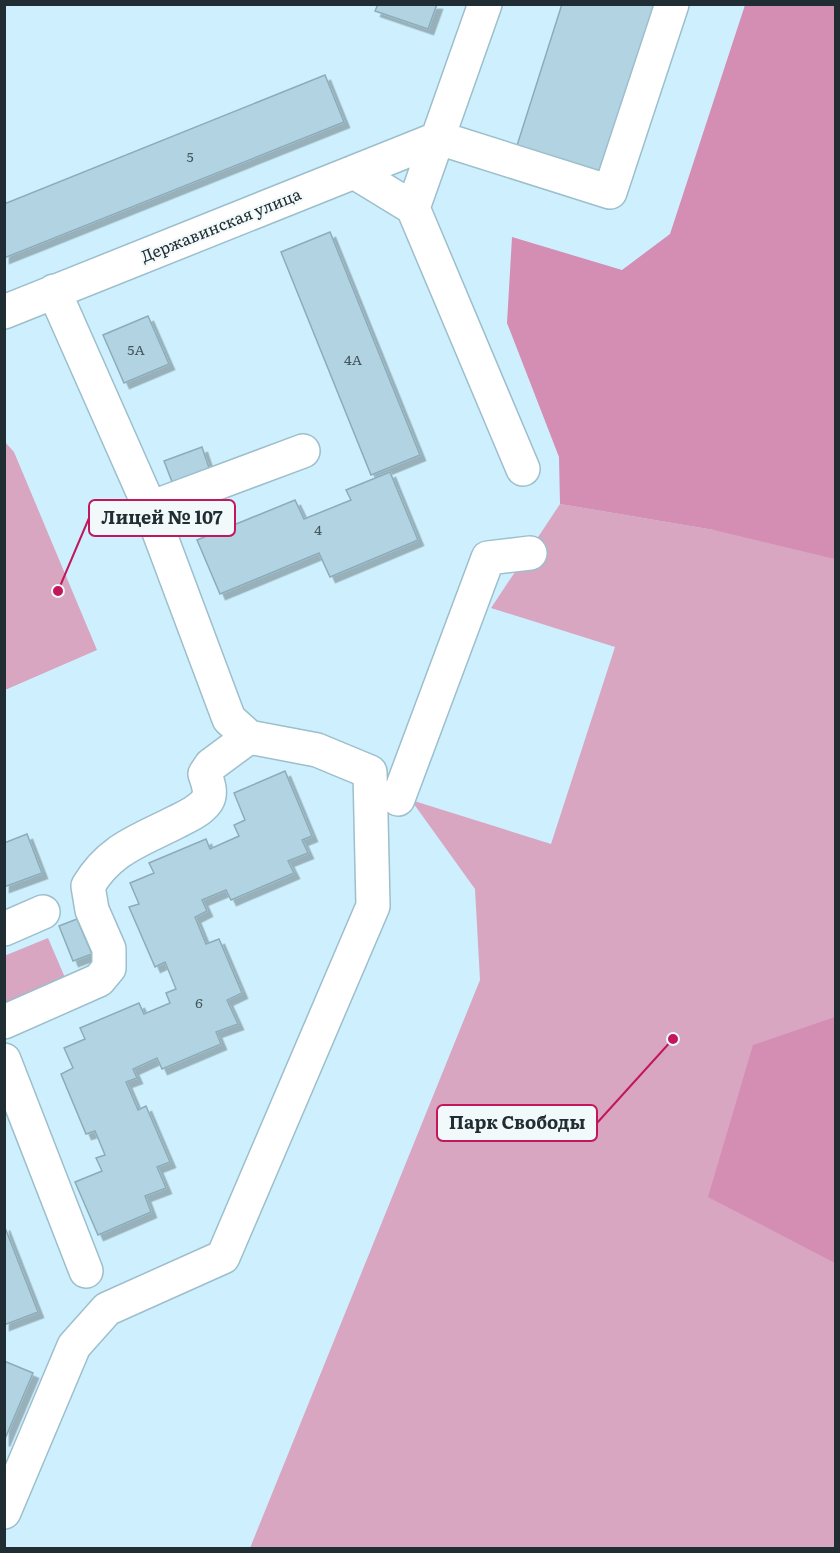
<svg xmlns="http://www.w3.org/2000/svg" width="840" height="1553" font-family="Literata,serif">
  <defs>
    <filter id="shadow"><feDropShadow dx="5.5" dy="5.5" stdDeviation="0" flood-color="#0004"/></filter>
  </defs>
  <rect width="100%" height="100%" fill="#cef0fe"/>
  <!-- green -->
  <path fill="#d8a6c0" d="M835 229V1548H250L480 980 475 889 411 800 551 844 615 647 491 608 560 504 714 530Z
    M5 442 14 452 97 650 5 690Z
    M48 938 69 987 5 1015 4 956Z"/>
  <!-- forest -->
  <path fill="#d48db3" d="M745 5H835V559L714 530 560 504 559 457 507 323 512 237 622 270 670 234Z
    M835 1017H836L835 1263 708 1197 753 1045Z"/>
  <!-- building -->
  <path fill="#b2d4e2" stroke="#8cacba" stroke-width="1.5" filter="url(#shadow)" d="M378 4H437L428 29 375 11Z
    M562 4H655L598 182 514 155Z
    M325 75 344 122 4 258V204Z
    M330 232 420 455 371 475 281 252Z
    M148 316 169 364 124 383 103 335Z
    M202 447 211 474 174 487 164 461Z
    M390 472 418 540 330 577 319 553 220 594 197 540 295 500 304 519 351 500 346 490Z
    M285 771 312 836 302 840 308 853 288 861 294 873 231 900 226 890 202 900 207 911 195 917 206 944 219 939 242 993 227 1000 238 1024 216 1032 221 1044 162 1069 157 1058 133 1069 137 1078 126 1082 138 1110 146 1106 170 1162 157 1167 166 1188 145 1196 151 1212 98 1235 75 1182 102 1171 96 1158 105 1155 95 1131 86 1134 61 1074 73 1068 64 1048 85 1039 80 1028 139 1003 144 1014 170 1003 166 993 176 989 165 962 155 967 129 907 139 904 130 883 154 873 149 863 206 839 210 849 239 836 234 825 245 820 234 793Z
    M27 834 42 873 4 887V843Z
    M77 919 92 954 73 961 59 926Z
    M4 1225 38 1312 4 1325Z
    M4 1361 33 1373 4 1441Z"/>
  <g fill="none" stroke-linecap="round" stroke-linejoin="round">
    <defs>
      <path id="minor" d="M485 4 413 208 523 469
        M439 138 610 192 672 4
        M354 172 413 208
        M4 312 439 138
        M150 508 303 451
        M398 799 488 558 530 553
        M4 929 43 912
        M4 1022 99 980 109 968V949L92 910 88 886C110 849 139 841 176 822 186 817 200 811 207 801 212 793 208 783 205 774L211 765 249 737
        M4 1060 86 1271
        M4 1512 74 1346 107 1309 223 1257 373 906 370 772 317 750 249 737 229 719 150 508 54 291"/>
    </defs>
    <!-- minor casing -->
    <use href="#minor" stroke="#9dbecb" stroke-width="36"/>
    <!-- minor -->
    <use href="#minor" stroke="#fff" stroke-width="33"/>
  </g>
  <g text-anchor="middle" stroke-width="4.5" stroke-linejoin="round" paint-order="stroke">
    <!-- number labels -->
    <g font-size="14" fill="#44575e">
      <text x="190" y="162">5</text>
      <text x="136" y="355">5А</text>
      <text x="353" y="365">4А</text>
      <text x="318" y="535">4</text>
      <text x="199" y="1008">6</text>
    </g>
    <!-- street labels -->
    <g font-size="16" fill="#202d32" stroke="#f2f9fb">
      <text transform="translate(221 225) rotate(-22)" y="6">Державинская улица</text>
    </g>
  </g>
  <!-- callouts -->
  <path fill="none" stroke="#c2185b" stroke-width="2" d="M58 591L89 518M673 1039L597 1123"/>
  <g fill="#c2185b" stroke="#f2f9fb" stroke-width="2">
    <circle cx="58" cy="591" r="6"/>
    <circle cx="673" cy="1039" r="6"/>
  </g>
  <g fill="#f2f9fb" stroke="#c2185b" stroke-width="2">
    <rect x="89" y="500" width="146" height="36" rx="6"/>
    <rect x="437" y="1105" width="160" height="36" rx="6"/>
  </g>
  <g font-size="18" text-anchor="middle" font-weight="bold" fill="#202d32">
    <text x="162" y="524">Лицей № 107</text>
    <text x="517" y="1129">Парк Свободы</text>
  </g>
  <!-- border -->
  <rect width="840" height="1553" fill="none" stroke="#202d32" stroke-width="12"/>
</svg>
